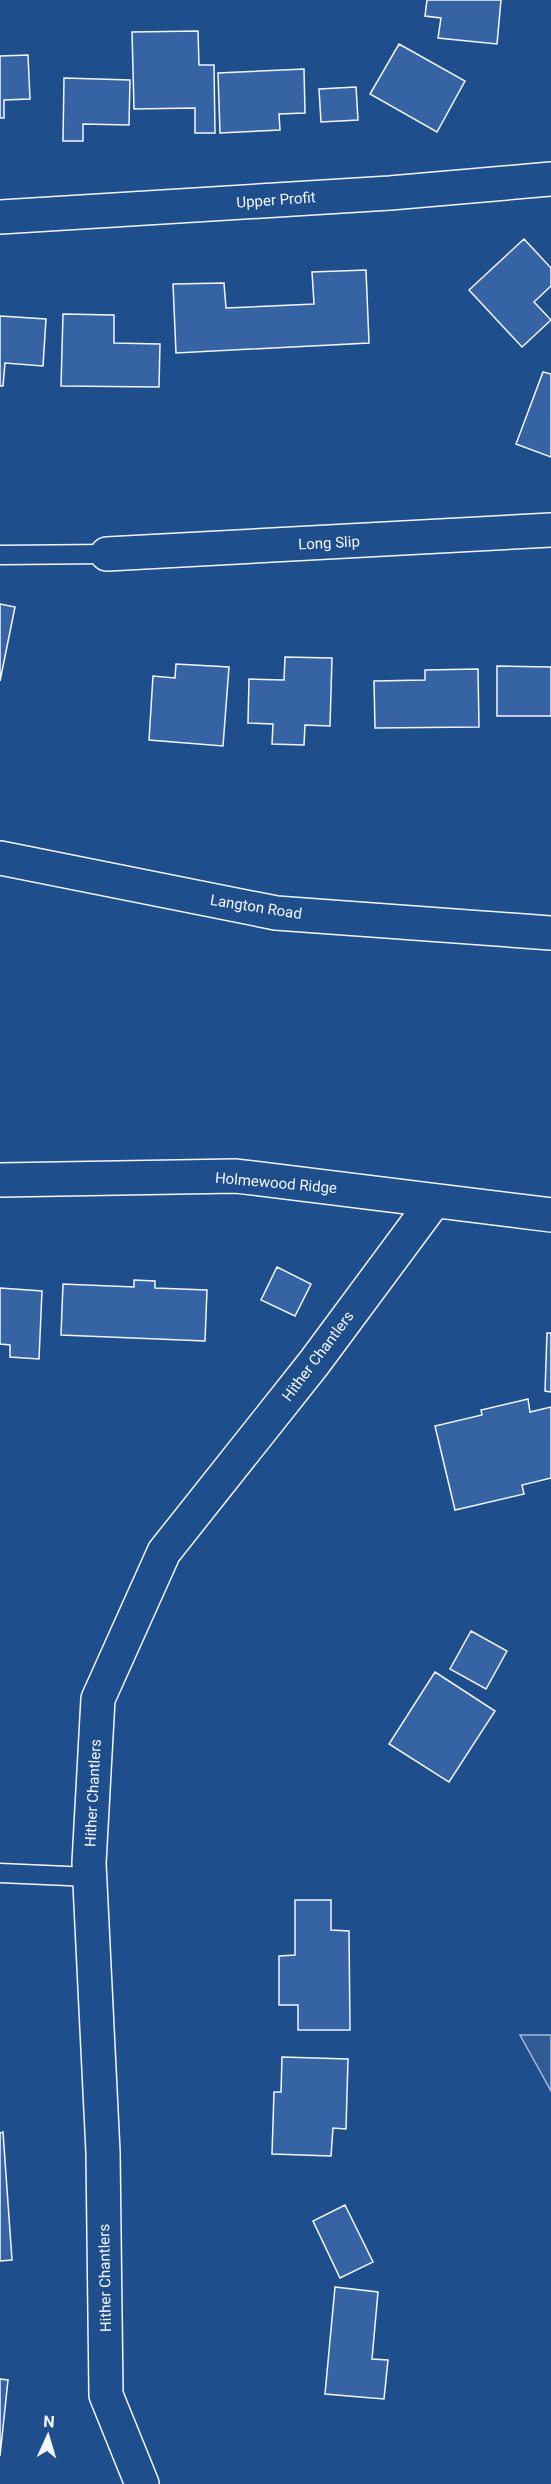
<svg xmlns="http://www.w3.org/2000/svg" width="551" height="2484" font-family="Roboto,sans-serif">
  <rect width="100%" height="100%" fill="#1f4e8c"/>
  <!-- built -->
  <path fill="#305b95" stroke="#a8bbd7" stroke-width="1.5" d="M520 2035H551V2091Z"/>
  <!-- building -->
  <path fill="#3563a3" stroke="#f2f6ff" stroke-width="1.5" d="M427 0H501L497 44 438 38 441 18 425 16Z
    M198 31 199 65H214L215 133H195V108L134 109 132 32Z
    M399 44 465 81 437 132 370 94Z
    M28 55 30 99 4 100V118H0V56Z
    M304 69 305 113 279 114 280 130 220 133 218 73Z
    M64 78 130 80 129 125 83 124V141H63Z
    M356 87 358 120 321 122 319 89Z
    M524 239 551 268V286L534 302 551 320 522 347 469 290Z
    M366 270 369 343 176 353 173 284 224 283 226 308 314 304 312 272Z
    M63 314 114 315V343L160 344 159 387 61 386Z
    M0 316 46 319 43 366 5 363 3 386H0Z
    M543 372 551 374V457L516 444Z
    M0 604 15 607 0 681Z
    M285 657 332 658 330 726 305 725 304 745 272 744 273 724 248 723 249 679 284 680Z
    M176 664 229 667 223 746 149 740 153 676 175 678Z
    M497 666 551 667V716H497Z
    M478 669 479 727 375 728 374 681 425 680V670Z
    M277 1267 311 1284 295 1316 261 1300Z
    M134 1280 155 1281V1288L207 1290 205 1341 61 1335 63 1284 134 1287Z
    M0 1288 42 1291 39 1359 10 1357V1345L0 1344Z
    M547 1333H551V1392L545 1391Z
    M528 1399 530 1412 551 1407V1478L522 1485 524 1494 455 1510 435 1426 482 1415 481 1410Z
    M471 1631 507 1651 486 1689 450 1669Z
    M435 1672 495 1711 449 1782 389 1744Z
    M295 1900H331V1930L349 1931 350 2030H298V2005H279V1956L295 1955Z
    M282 2057 348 2059 346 2129 333 2128 331 2156 272 2154 274 2092H281Z
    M3 2132 12 2260 0 2261V2133Z
    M345 2205 373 2262 340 2278 313 2221Z
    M335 2287 378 2292 372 2359 388 2360 384 2399 325 2394Z
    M0 2379 8 2380 0 2456Z"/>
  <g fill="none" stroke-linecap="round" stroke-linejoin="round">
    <defs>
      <path id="service" d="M0 555 107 554
        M0 1873 90 1877"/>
      <path id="minor" d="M0 217 390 193 551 179
        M107 554 551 530
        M0 1180 236 1176 551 1215
        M142 2484 106 2395 103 2152 89 1863 98 1699 164 1552 314 1363 434 1201"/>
      <path id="primary" d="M0 858 276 913 551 933"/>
    </defs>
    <!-- service casing -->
    <use href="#service" stroke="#f2f6ff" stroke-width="21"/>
    <!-- minor casing -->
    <use href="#minor" stroke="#f2f6ff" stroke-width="36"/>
    <!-- primary casing -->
    <use href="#primary" stroke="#f2f6ff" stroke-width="36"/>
    <!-- service -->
    <use href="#service" stroke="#1f4e8c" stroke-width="18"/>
    <!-- minor -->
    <use href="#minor" stroke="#1f4e8c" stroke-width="33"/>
    <!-- primary -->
    <use href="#primary" stroke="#1f4e8c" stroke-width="33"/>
  </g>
  <g text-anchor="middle" stroke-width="4.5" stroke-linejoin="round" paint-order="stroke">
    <!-- street labels -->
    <g font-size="15" fill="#f2f6ff" stroke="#1f4e8c">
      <text transform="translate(276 200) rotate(-4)" y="5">Upper Profit</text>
      <text transform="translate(329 543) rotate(-3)" y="5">Long Slip</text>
      <text transform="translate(256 907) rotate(9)" y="5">Langton Road</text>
      <text transform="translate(276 1183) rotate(5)" y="5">Holmewood Ridge</text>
      <text transform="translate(318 1356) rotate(-53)" y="5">Hither Chantlers</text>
      <text transform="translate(93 1793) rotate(-87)" y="5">Hither Chantlers</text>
      <text transform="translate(105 2278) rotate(-91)" y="5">Hither Chantlers</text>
    </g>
  </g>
  <!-- north arrow -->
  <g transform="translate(48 2436) rotate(4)" stroke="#1f4e8c" stroke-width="4.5" paint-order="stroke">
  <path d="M0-4.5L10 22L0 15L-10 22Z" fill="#f2f6ff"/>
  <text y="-9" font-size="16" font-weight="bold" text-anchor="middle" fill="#f2f6ff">N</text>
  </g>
</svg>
